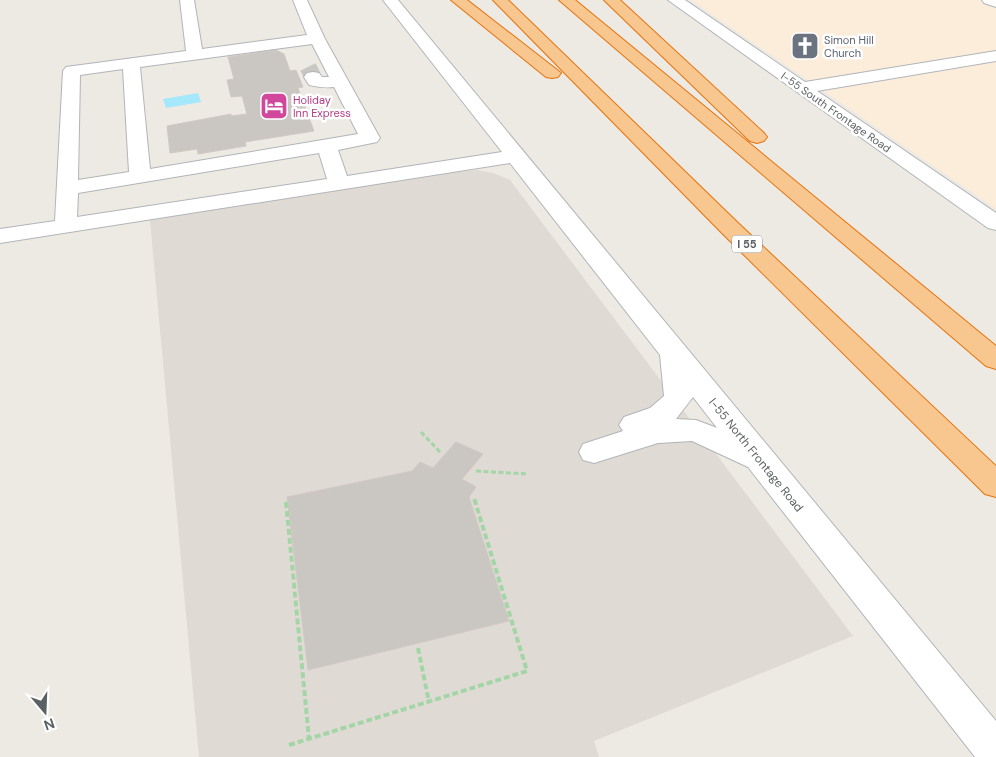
<svg xmlns="http://www.w3.org/2000/svg" width="996" height="757" font-family="'DM Sans',sans-serif">
  <rect width="100%" height="100%" fill="#ede9e3"/>
  <!-- commercial -->
  <path fill="#fcedda" d="M691 0H996V209L758 46Z"/>
  <!-- education -->
  <path fill="#e0dad4" d="M477 170 493 173 510 180 853 636 594 741 599 757H199L150 220 439 174Z"/>
  <!-- water -->
  <path fill="#a6e8fb" d="M198 93 201 102 166 108 163 99Z"/>
  <!-- building -->
  <path fill="#cac6c2" stroke="#d2c9c2" d="M276 50 284 54 290 71 296 70 303 87 298 88 314 131 245 142 246 146 198 154 197 149 170 153 167 126 231 114V116L247 114 242 96 231 97 227 80 234 79 228 57Z
    M456 442 483 454 462 479 476 487 469 497 509 621 308 670 287 497 412 471 420 462 433 468Z"/>
  <g fill="none" stroke-linecap="round" stroke-linejoin="round">
    <!-- minor-tunnel -->
    <path stroke="#c8c7c3" stroke-width="17" stroke-dasharray="17 8" stroke-linecap="butt" d="M308 67 313 77"/>
    <defs>
      <path id="minor" d="M180 0H194L202 49 307 35 293 0H307L325 39 380 138 377 142 338 150 347 176 502 152 383 0H398L996 721V757H975L748 467 692 441 658 443 594 463 583 460 579 452 583 444 623 431 619 425 624 417 650 408 664 396 660 355 510 163 0 243V229L55 221 63 71 66 67 186 51ZM312 44 329 77H322L319 73 313 72 307 73 304 77 309 85C318 87 325 88 334 87L358 134 150 169 140 67ZM123 69 129 172 78 180 80 75ZM319 153 327 179 77 217 78 193ZM693 397 717 428 696 420 676 419Z
        M668 0H685L805 82 996 51V61L817 91 996 213V230L988 228Z
        M982 0H996V7L984 3Z"/>
      <path id="highway" d="M451 0H467L561 73 558 77 552 78 546 77Z
        M493 0H508L738 223 996 466V497L985 494 722 233Z
        M559 0H575L996 346V369L986 366Z
        M604 0H620L764 133 767 137 764 141 757 143 750 141Z"/>
    </defs>
    <!-- minor casing -->
    <use href="#minor" stroke="#b1b5b8" stroke-width="2"/>
    <!-- highway casing -->
    <use href="#highway" stroke="#e6720b" stroke-width="2"/>
    <!-- path-far1 -->
    <path stroke="#a4d5a7" stroke-width="3" stroke-dasharray="5 2.5" stroke-linecap="butt" d="M421 432 441 453
      M476 471 528 474"/>
    <!-- path -->
    <path stroke="#a4d5a7" stroke-width="4" stroke-dasharray="6 3" stroke-linecap="butt" d="M286 502 309 739
      M418 648 429 702
      M289 745 527 671 474 498"/>
    <!-- minor -->
    <use href="#minor" fill="#fff" fill-rule="evenodd"/>
    <!-- highway -->
    <use href="#highway" fill="#f8c790" fill-rule="evenodd"/>
  </g>
  <!-- icons -->
  <defs>
    <symbol id="church-square" viewBox="-11 -11 22 22"><rect x="-9" y="-9" width="18" height="18" rx="4" fill="#6b7280" stroke="#fff"/><path d="M-1.2-6h2.4v3.5h3.3v2.4h-3.3V6h-2.4V-.1h-3.3v-2.4h3.3Z" fill="#fff"/></symbol>
    <symbol id="hotel-square" viewBox="-11 -11 22 22"><rect x="-9" y="-9" width="18" height="18" rx="4" fill="#d1479c" stroke="#fff"/><path d="M-6-4.5h1.5V1H6V5H4.5V3h-9V5H-6ZM-4 0a1.8 1.8 0 1 1 3.6 0ZM.5 0V-2.5h3Q6-2.5 6 0Z" fill="#fff"/></symbol>
  </defs>
  <g fill-rule="evenodd">
    <use href="#church-square" x="789" y="30" width="32" height="32"/>
    <use href="#hotel-square" x="258" y="90" width="32" height="32"/>
  </g>
  <g text-anchor="middle" stroke-width="5" stroke-linejoin="round" paint-order="stroke">
    <!-- far-worship labels -->
    <g font-size="11" fill="#5b616d" stroke="#fff" text-anchor="start">
      <text x="824" y="44">Simon Hill<tspan x="824" dy="13">Church</tspan></text>
    </g>
    <!-- far-hotel labels -->
    <g font-size="11" fill="#b23c85" stroke="#fff" text-anchor="start">
      <text x="293" y="104">Holiday<tspan x="293" dy="13">Inn Express</tspan></text>
    </g>
    <!-- far-street labels -->
    <g font-size="11" fill="#5b6163" stroke="#fff">
      <text transform="translate(836 112) rotate(35)" y="4">I-55 South Frontage Road</text>
    </g>
    <!-- shield labels -->
    <rect fill="#fff" stroke="#8c9092" stroke-width="1" x="732" y="235.5" width="30" height="17" rx="4"/>
    <g font-size="11" font-weight="bold" fill="#5b6163">
      <text x="747" y="248">I 55</text>
    </g>
    <!-- street labels -->
    <g font-size="12" fill="#5b6163" stroke="#fff">
      <text transform="translate(756 455) rotate(51)" y="4">I-55 North Frontage Road</text>
    </g>
  </g>
  <!-- north arrow -->
  <g transform="translate(45 712) rotate(161)" stroke="#ffffff" stroke-width="4" paint-order="stroke">
  <path d="M0-4L9 19L0 12L-9 19Z" fill="#5b6163"/>
  <text y="-8" font-size="14" font-weight="bold" text-anchor="middle" fill="#5b6163">N</text>
  </g>
</svg>
